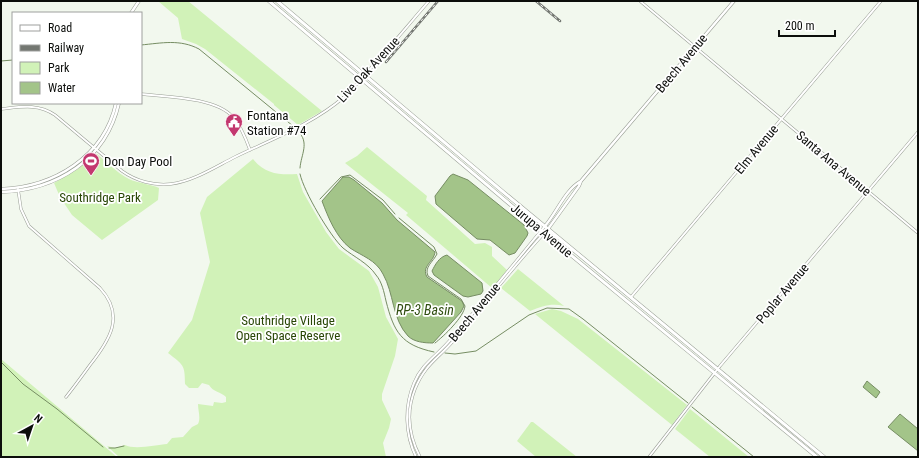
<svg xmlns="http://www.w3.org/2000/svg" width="919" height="458" font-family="'Roboto Condensed',sans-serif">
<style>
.green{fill:#d1f2b8}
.water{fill:#a3c489;stroke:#768d63}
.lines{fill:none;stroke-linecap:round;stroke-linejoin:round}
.stream{stroke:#768d63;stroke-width:1}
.tertiary-casing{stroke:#989d94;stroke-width:3}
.secondary-casing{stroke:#989d94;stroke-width:3.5}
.primary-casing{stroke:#989d94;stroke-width:4}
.tertiary{stroke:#fff;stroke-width:2}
.secondary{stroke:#fff;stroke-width:2.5}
.primary{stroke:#fff;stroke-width:3}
.rail-casing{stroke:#737771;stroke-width:2.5}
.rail{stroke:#fff;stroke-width:1;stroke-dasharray:3;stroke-linecap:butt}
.labels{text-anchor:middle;stroke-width:3.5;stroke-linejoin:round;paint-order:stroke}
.street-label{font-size:13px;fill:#0c0e0b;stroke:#fff}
.poi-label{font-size:13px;fill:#0c0e0b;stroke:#fff;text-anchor:start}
.park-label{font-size:13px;fill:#284605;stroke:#fff}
.water-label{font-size:14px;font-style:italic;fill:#304e10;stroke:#fff}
</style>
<rect width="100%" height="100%" fill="#f2f8ee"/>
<path class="green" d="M158,1H188L322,111L298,125L274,105V104L205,49L196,44L182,39L178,18Z
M367,147L427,196L426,200L475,244L485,243L492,247V256L507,270L492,288L406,215L408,213L345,163L357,156Z
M95,154H97C107,162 117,173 129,179C137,183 155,185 159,188L158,200L102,240L72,215L60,197L54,183L78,169Z
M253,159C265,174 279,175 297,174L303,192L326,232L339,249L369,271L378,287L386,317L398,339L395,356L382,394V400L391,419L389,428L383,443L386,457H119L107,446L115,448L125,445C134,450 157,445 167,444L172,438L183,437L192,427L198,424C201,418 198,411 198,404L213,406L214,402L222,403L226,402V397C221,392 213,392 209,385L202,383L198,388H189L185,384C185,364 183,365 168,353L192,320L210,262L200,213L207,197Z
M518,269L564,306C552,303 542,306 530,311L501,288Z
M552,309L561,311L578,319L687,405L672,425L535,314Z
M1,359L117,457H1Z
M690,409L749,457H710L675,429Z
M531,422H533L577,457H536L517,441Z"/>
<path class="water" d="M453,174L468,180L524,225L528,233L527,236L515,253L509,255L490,240L477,239L436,204L435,196L450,176Z
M343,177H349L354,180L382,203L397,220L435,252C434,262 421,266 427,277L462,301L464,306L461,312L433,343C424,343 414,342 408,336C392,319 394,293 383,274C376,260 362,256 350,248C336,237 328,217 322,201Z
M447,255L482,283L483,291L481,294L468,297L463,296L434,275L432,271C435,265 439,257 447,255Z
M867,381L880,392L876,398L863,387Z
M900,414L918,429V451L888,427Z"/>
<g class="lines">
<path class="stream" d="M141,45C162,43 180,39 199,49L293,126
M1,61L13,60
M298,131C310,143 301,154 300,168
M300,174C304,192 330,236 343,248C354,257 368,263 376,275C382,282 384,292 386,301C394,332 401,345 434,352
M320,199L341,177L350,175L383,200L395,214
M399,218L434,247L437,254C433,262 424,267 428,276L461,299L465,306C464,317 444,336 435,343
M445,353L455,354L476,351L529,315L547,308L569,309L583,319L688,403
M1,362L23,384L57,409L103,447
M692,407L754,457
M109,448H115L124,446"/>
<g class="tertiary-casing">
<path id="tertiary" d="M640,1L918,233
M141,94C167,97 215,97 233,117C241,126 246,139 250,150
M1,109C20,107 38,103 55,115L122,171C136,181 154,186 171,184C194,181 215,167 235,157C272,139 313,124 344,97C354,88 362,78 371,68C391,46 410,23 429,1
M18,189L21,209L29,226L100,288C126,316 109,341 90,365C82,376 74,387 66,397
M631,297L881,1
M416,457C405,434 404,407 414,383C422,363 438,355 451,339C483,302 514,264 545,226
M420,457C409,436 406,412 415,389C425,364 438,359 454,340C486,303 515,264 548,229
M649,457L720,366L918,132"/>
</g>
<g class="secondary-casing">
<path id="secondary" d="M131,13L139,1
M1,189C54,187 104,157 116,103
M1,192C57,190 106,160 119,103
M545,226C557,212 565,190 581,181L734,1
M548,229L579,186L581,181"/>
</g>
<g class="primary-casing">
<path id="primary" d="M269,1L544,233L817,457
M277,1L502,191L824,457"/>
</g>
<use href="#tertiary" class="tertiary"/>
<use href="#secondary" class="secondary"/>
<use href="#primary" class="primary"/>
<g class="rail-casing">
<path id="rail" d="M536,1L560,21
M386,62L438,1"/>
</g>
<use href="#rail" class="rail"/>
</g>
<defs>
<g id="civic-pin" transform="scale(0.9)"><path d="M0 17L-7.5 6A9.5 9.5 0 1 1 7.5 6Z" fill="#c3386f" stroke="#fff"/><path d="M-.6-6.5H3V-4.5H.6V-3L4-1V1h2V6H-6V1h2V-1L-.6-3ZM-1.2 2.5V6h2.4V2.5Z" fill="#fff"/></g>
<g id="stadium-pin" transform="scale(0.9)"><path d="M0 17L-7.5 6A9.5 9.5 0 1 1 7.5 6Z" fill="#c3386f" stroke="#fff"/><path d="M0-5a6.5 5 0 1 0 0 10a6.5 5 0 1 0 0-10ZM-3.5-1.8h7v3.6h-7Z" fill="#fff"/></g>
</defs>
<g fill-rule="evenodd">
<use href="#civic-pin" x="234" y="122"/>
<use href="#stadium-pin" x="91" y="161"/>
</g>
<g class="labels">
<g class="street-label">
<text transform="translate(681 63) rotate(-50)" y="5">Beech Avenue</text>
<text transform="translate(368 69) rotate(-47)" y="5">Live Oak Avenue</text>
<text transform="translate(756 149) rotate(-50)" y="5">Elm Avenue</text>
<text transform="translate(834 163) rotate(40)" y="5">Santa Ana Avenue</text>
<text transform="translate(542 230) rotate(40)" y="5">Jurupa Avenue</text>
<text transform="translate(782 293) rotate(-50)" y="5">Poplar Avenue</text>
<text transform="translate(474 312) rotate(-50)" y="5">Beech Avenue</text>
</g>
<g class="poi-label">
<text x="247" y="120">Fontana<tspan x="247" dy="15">Station #74</tspan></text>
<text x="104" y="166">Don Day Pool</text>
</g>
<g class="park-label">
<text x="100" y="202">Southridge Park</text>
<text x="288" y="325">Southridge Village<tspan x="288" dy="15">Open Space Reserve</tspan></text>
</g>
<g class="water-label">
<text x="425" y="315">RP-3 Basin</text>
</g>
</g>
<rect width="919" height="458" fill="none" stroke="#0c0e0b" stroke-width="4"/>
<rect x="12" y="12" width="130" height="92" fill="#ffffff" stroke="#9e9f9d"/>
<rect x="20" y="25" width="20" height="6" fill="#ffffff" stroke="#9e9f9d"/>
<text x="48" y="32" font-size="12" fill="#0c0e0b">Road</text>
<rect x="20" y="45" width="20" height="6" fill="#737771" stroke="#9e9f9d"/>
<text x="48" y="52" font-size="12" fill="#0c0e0b">Railway</text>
<rect x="20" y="62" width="20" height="12" fill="#d1f2b8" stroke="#9e9f9d"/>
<text x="48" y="72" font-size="12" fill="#0c0e0b">Park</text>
<rect x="20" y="82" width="20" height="12" fill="#a3c489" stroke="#9e9f9d"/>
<text x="48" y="92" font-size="12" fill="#0c0e0b">Water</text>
<g transform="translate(32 426) rotate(40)" stroke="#ffffff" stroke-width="3" paint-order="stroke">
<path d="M0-3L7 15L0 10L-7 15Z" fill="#0c0e0b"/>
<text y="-6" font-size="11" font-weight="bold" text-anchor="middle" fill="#0c0e0b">N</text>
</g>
<path d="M779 30v6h56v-6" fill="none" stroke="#0c0e0b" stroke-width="2"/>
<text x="785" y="30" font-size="12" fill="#0c0e0b" stroke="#ffffff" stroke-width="3" paint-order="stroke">200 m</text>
</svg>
